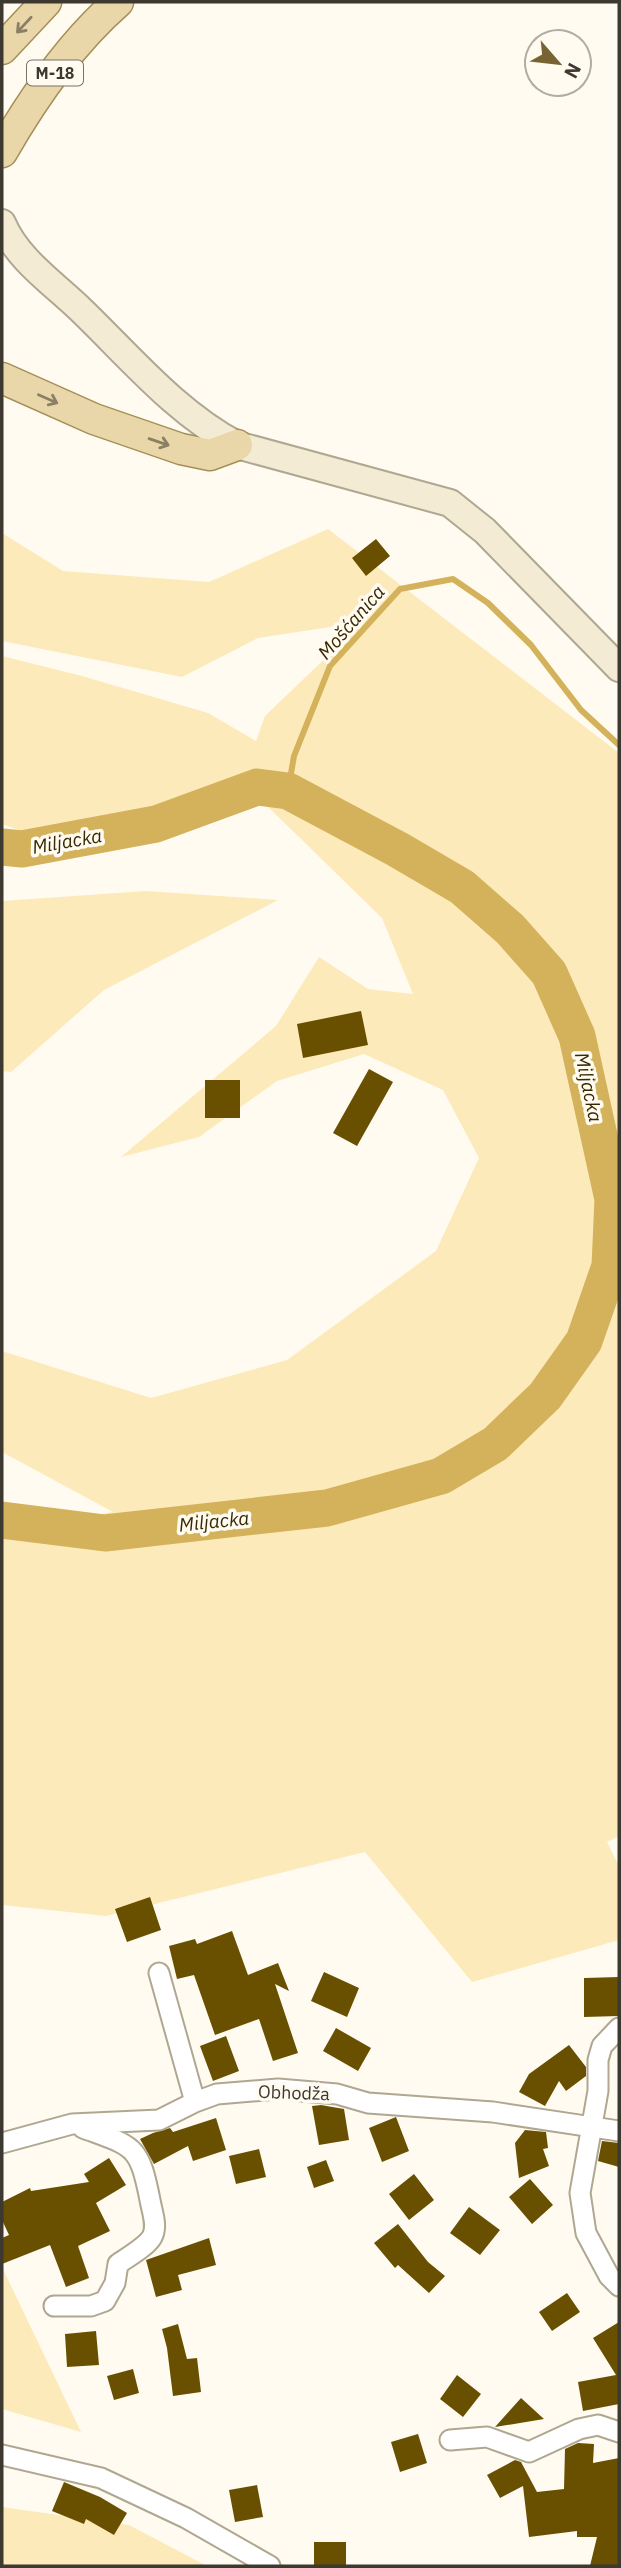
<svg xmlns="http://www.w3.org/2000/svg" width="621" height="2568" font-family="'IBM Plex Sans',sans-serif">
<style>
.green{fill:#fceaba}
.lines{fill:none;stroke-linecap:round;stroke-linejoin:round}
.stream{stroke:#d4b25b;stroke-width:6}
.river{stroke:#d4b25b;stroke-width:37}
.building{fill:#685000}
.street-casing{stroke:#b0a791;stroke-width:23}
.secondary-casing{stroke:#b0a791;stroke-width:30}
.primary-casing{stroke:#a48f59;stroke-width:33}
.street{stroke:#fff;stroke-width:19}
.secondary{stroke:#f4ebd4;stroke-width:26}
.primary{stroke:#ead7a9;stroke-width:30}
.oneway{stroke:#8b8066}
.labels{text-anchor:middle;stroke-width:7;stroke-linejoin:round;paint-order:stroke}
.shield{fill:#fffbf1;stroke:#77736a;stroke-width:2}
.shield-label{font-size:16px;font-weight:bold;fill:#3d3930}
.street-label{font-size:18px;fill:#3d3930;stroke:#fffbf1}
.water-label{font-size:19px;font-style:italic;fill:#372902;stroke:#fffbf1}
</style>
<rect width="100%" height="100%" fill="#fffbf1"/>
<path class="green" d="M328,529L619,753V1836L607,1842L619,1866V1940L472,1982L365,1852L106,1916L2,1905V1531L113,1512L2,1452V1351L151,1398L287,1360L436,1251L479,1158L443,1090L364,1054L277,1081L199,1137L121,1157L276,1026L319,957L368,989L413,994L382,918L258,797L32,835L2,824V656L82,676L208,713L256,741L265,716L363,622L258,638L182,677L2,641V533L63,571L209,582Z
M146,891L278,900L104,990L11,1072L2,1071V901Z
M2,2267L81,2432L2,2409Z
M2,2507L129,2525L207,2566H2Z"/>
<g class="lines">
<path class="stream" d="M288,791L294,756L330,666L400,589L453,579L488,603L531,645L581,710L619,745"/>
<path class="river" d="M2,847L22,849L156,824L257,787L288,791L397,849L462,887L510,929L549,973L577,1036L613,1199L610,1266L584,1341L545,1396L495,1444L441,1476L327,1508L105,1533L2,1520"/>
</g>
<path class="building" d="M376,539L390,556L366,576L352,558Z
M361,1011L368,1045L303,1058L297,1024Z
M369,1069L393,1082L357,1146L333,1133Z
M205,1080H240V1118H205Z
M150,1897L161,1930L127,1942L115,1909Z
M232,1931L248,1975L278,1963L289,1991L275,1984L298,2053L273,2061L259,2019L215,2035L194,1975L177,1979L169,1946L195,1939L197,1944Z
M324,1972L359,1988L347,2017L311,2001Z
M619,1977V2016L584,2017V1978Z
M336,2028L371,2048L358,2071L323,2051Z
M226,2036L239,2071L213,2081L200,2046Z
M569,2045L586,2067V2076L566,2091L559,2081L545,2106L519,2092L529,2074Z
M321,2105L344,2109L349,2140L319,2145L312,2106Z
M396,2117L409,2151L382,2162L369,2128Z
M216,2118L226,2150L193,2161L188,2146L154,2164L140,2139L153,2133L170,2128L173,2132Z
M525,2130L546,2132L548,2148L543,2149L549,2166L519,2178L515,2143Z
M602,2141L619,2143V2167L598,2161Z
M259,2149L266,2177L236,2184L229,2156Z
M109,2158L126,2185L96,2203L110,2231L78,2246L89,2278L66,2287L50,2245L2,2264V2238L9,2235L2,2220V2202L30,2188L31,2191L89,2182L84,2174Z
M326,2160L334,2181L314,2188L307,2167Z
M414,2174L434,2200L409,2220L389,2194Z
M530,2179L553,2205L532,2224L509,2197Z
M469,2207L500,2230L480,2255L450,2233Z
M398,2224L428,2262L445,2276L429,2293L398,2265L395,2268L374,2243Z
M209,2238L216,2265L178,2275L182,2290L156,2297L146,2260Z
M567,2293L580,2312L552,2331L539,2312Z
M619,2322V2404L583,2411L578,2382L616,2375L593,2338Z
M178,2324L187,2359L197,2358L201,2392L173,2396L167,2348L162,2329Z
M96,2331L99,2365L67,2367L65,2334Z
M133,2369L139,2393L114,2400L107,2376Z
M457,2375L481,2394L463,2417L440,2399Z
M521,2398L544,2419L495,2427Z
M418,2434L427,2463L400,2472L391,2442Z
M578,2443L594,2444L593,2463L619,2458V2566H590L597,2537H577V2531L529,2537L523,2486L500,2498L487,2475L515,2460L521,2462L537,2492L564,2489L565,2449Z
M64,2482L100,2497L127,2513L114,2535L86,2519L84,2524L52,2511Z
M257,2485L263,2517L235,2522L229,2490Z
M314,2542H346V2566H314Z"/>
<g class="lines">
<g class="street-casing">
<path id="street" d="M159,1973L195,2102
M619,2028L602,2046L598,2060V2091L580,2193L586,2233L609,2276L619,2286
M2,2143L72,2124L159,2120L195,2102L217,2094L278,2089L337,2094L368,2103L493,2112L619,2131
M54,2306H91L105,2301L115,2283L118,2264C128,2257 146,2247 152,2237C158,2226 152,2212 150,2200C139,2144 134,2147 83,2128
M450,2440L487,2437L529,2452L579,2429L598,2425L619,2432
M2,2455L101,2478L186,2518L270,2566"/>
</g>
<g class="secondary-casing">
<path id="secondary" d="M2,223C17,259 53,283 80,309C129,356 176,413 237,445L450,503L485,531L619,668"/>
</g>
<g class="primary-casing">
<path id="primary" d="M2,49L46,2
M2,152C33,98 71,43 118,2
M2,378L94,419L181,449L210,455L237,445"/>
</g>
<use href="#street" class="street"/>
<use href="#secondary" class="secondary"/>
<use href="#primary" class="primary"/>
</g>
<defs><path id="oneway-shaft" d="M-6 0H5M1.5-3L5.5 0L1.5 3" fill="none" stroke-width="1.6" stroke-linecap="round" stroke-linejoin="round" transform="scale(1.75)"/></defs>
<g class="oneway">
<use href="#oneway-shaft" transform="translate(24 25) rotate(133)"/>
<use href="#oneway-shaft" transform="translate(48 399) rotate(24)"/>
<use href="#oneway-shaft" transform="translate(159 442) rotate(19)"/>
</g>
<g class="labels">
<rect class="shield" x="27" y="60.5" width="56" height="25" rx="5"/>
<g class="shield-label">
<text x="55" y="79">M-18</text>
</g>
<g class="street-label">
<text transform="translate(294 2093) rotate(2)" y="6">Obhodža</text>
</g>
<g class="water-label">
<text transform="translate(351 622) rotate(-49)" y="7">Mošćanica</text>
<text transform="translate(67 841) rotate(-10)" y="7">Miljacka</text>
<text transform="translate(589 1087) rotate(78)" y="7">Miljacka</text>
<text transform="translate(214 1521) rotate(-6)" y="7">Miljacka</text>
</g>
</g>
<rect width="621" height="2568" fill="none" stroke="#3d3930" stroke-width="7"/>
<g transform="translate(558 63) rotate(118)"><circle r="33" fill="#fffbf1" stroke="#b1ada4" stroke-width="2"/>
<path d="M0-5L12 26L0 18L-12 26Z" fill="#776432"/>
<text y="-10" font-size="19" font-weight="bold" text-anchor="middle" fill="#3d3930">N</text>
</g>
</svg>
